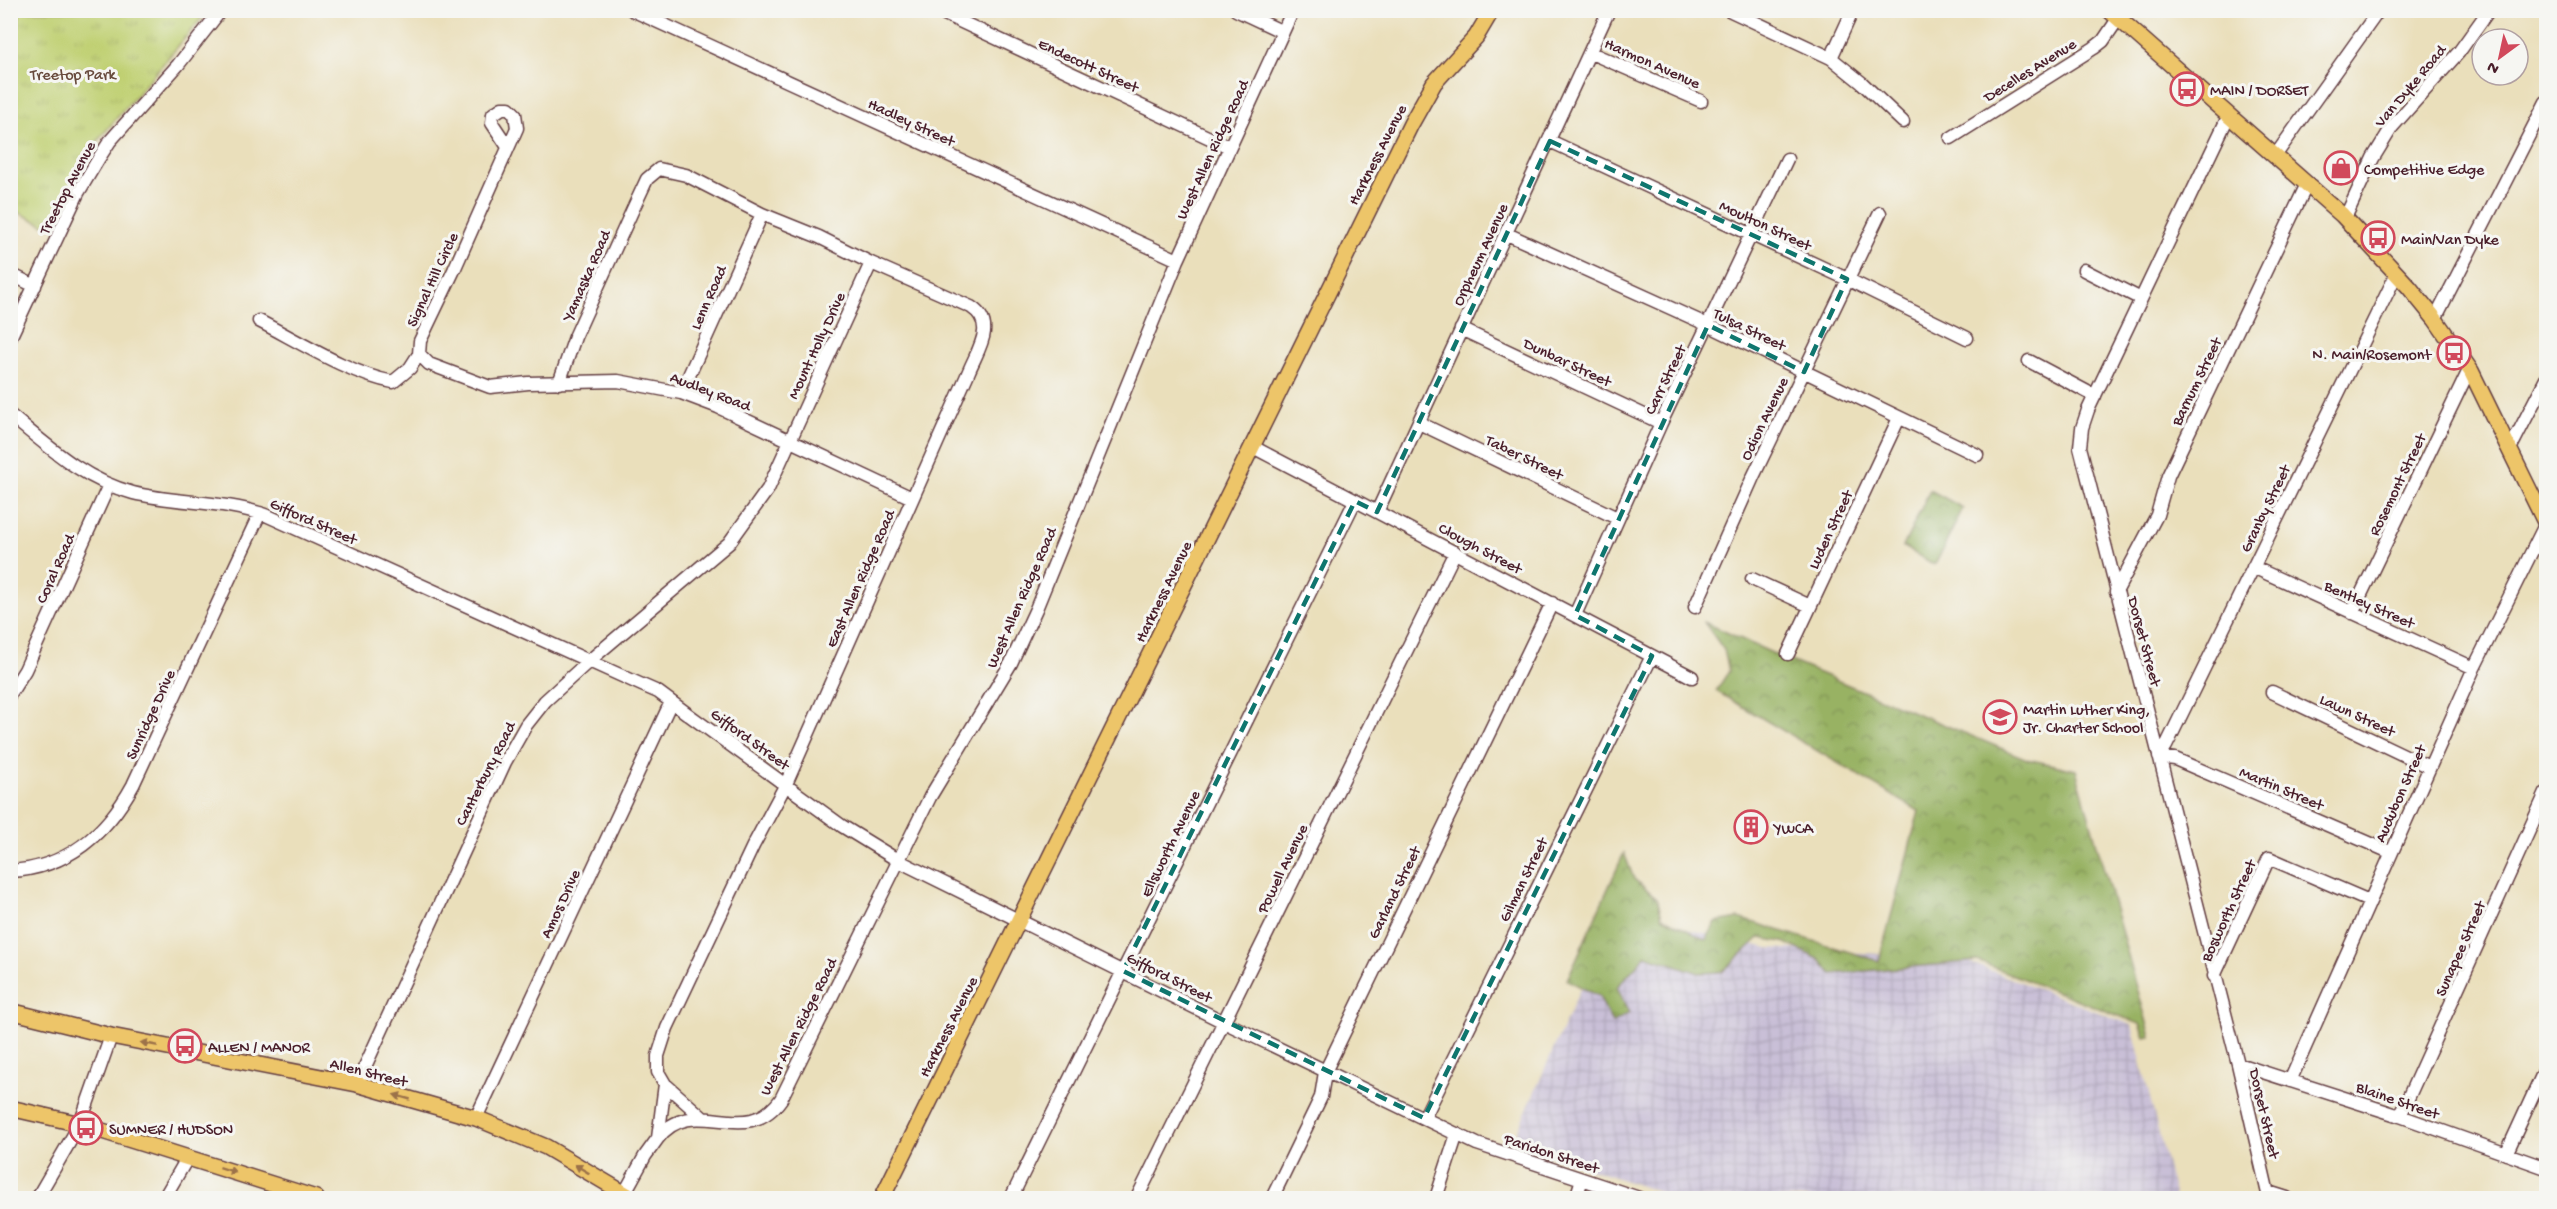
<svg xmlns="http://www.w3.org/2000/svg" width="2557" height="1209" font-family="'Gochi Hand',sans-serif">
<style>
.industrial{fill:url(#industrial-grid)}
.forest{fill:url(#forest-crowns);stroke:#716848;stroke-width:1.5}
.park{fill:url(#park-tufts);stroke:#85784e;stroke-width:1.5}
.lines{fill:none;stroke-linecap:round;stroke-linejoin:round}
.minor-casing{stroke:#623c41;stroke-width:15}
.major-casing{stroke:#623c41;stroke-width:18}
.minor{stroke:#fff;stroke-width:12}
.major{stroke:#edc569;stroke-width:15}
.oneway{fill:#9c724a}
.marked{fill:none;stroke:#0f766e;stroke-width:4.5;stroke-dasharray:12 8;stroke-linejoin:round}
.labels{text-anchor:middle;stroke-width:6;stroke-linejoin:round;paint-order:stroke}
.street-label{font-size:16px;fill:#4a1f2b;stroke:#f6f6f2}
.park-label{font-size:16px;fill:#684b3d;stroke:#f6f6f2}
.poi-label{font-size:16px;fill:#4a1f2b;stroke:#f6f6f2;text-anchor:start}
</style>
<defs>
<pattern id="industrial-grid" width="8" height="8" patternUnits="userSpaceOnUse" patternTransform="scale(1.5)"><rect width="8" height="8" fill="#c9bfd7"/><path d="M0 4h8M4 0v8" fill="none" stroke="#aea4b9"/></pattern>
<pattern id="forest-crowns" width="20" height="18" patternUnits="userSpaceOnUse" patternTransform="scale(1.5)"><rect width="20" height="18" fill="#98b264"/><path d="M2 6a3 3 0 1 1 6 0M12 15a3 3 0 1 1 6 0" fill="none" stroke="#7e9053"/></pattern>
<pattern id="park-tufts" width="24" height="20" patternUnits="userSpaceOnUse" patternTransform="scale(1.5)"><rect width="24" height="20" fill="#c0d072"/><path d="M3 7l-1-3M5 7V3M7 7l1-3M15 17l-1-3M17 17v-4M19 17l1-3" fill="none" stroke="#a6b263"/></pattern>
</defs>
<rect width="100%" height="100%" fill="#f6f6f2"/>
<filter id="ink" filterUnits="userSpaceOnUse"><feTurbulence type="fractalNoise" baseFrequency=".0167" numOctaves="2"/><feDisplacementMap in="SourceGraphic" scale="12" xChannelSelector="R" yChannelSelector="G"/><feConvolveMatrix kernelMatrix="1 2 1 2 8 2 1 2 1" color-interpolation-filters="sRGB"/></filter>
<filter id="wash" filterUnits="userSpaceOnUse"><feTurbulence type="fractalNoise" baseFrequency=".008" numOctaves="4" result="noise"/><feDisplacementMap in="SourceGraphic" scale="24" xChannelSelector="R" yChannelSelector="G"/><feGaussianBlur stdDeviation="1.35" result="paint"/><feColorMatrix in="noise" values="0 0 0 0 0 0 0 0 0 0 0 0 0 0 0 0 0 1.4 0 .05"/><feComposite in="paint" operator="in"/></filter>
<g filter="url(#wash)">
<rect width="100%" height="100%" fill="#eadfbb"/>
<path class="industrial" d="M1614,912L1768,948L1958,958L2132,1025L2175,1198H1677L1512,1143Z"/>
<path class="forest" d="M1930,490L1963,508L1935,565L1903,547Z
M1704,622L1783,658L2027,759L2076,770L2151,1037L2145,1038L2140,1024L1977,961L1832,974L1819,959L1783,942L1759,938L1722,972L1699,973L1646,955L1617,987L1629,1013L1612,1023L1599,996L1567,980L1624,853L1634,879L1657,898L1662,917L1706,940L1716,922L1739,918L1879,961L1919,811L1716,691L1729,671L1724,650Z"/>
<path class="park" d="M20,11H208L100,138L79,171L51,228L11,209V63Z"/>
</g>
<g filter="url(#ink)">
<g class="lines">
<g class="minor-casing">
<path id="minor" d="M632,10L1178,260
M936,10L1229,147
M1236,10L1283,32
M1729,10L1831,58L1862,83L1903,122
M1591,53L1701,101
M1831,58L1853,10
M2229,115L2088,410L2082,428L2080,447L2238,1064L2269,1198
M1951,138L2094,48L2103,41L2124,10
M1550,141L1847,279L1967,338
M2275,156L2379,10
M2345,218L2373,158L2392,127L2459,52L2489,10
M1507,234L1708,325L1977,455
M2084,270L2141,299
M10,274L35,286
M2435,319L2546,102
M259,321C298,341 350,374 393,382L410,368L419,354L420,341L454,270L517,128L515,114L509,108H502L493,114L492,123L508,147
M1461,329L1661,423
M10,338L78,193L99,158L110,141L178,65L221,10
M419,354L429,364L490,387L528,383L618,381L681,393L718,407L912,498
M2029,361L2095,396
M559,383L575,337L633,209L647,179L659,169L686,175L762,214L819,237L871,263L971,307C997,324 978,349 969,371L786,784L753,846L667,1028L658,1056V1072L665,1084L658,1138L645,1156L624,1194
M681,393L762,214
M10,415C49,447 84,480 133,493C178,504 225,500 268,516L642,685L658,692L689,715L842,826L899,861L1224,1022L1477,1144L1639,1198
M1419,423L1617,518
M1253,447L1692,677
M2510,449L2546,379
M1377,512L1609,10
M2253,567L2474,668
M1752,579L1810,606
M2116,592L2157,515L2168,476L2307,184
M1695,607L1753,477L1880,213
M2352,613L2470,368
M1575,615L1661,423L1787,159
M1788,654L1899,418
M2272,692L2429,767
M10,694L25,670L109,485
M2390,852L2175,759L2159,757L2166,746L2397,273
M10,871C67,868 107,833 133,785L260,513
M2214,976L2269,858L2369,901
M2238,1064L2400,1116L2546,1168
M2290,1081L2474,668L2546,523
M357,1084L505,762L526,725L545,701L589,661L729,543L768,489L871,263
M665,1084L702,1117
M2400,1116L2546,793
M476,1118L671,702
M1424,1118L1652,656
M658,1138C695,1091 745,1150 781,1099L930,797L1011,663L1036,609L1178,260L1293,10
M2506,1154L2546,1067
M2268,1192L2287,1198
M37,1198L80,1124L111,1036
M164,1198L188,1157
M1011,1198L1355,501
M1137,1198L1455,552
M1272,1198L1321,1097L1325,1072L1552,603
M1436,1198L1457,1134
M1576,1198L1582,1179"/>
</g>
<g class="major-casing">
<path id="major" d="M2109,10L2342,215L2409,287L2435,319L2471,371L2546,524
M10,1011L111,1036L357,1084L476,1118L546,1147L632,1198
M10,1108L80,1124L316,1198
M882,1198L1411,124L1434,83L1476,37L1492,10"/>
</g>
<use href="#minor" class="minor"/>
<use href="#major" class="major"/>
</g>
<defs><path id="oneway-solid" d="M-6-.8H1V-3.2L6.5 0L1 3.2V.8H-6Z" transform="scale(1.5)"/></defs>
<g class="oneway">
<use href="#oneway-solid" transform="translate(149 1044) rotate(-169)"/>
<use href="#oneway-solid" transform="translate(402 1097) rotate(-164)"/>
<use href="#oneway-solid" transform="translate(582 1169) rotate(-149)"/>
<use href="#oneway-solid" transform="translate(228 1170) rotate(18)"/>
</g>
</g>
<path class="marked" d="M1550,141L1847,279L1804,372L1708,325L1575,615L1652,656L1424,1118L1123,971L1355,501L1377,512Z"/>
<defs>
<g id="bus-ring" transform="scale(1.725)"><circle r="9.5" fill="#f6f6f2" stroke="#d1495b" stroke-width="1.5"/><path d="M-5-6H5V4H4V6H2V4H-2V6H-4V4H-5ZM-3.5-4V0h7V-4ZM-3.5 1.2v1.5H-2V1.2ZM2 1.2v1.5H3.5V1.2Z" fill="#d1495b"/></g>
<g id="shop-ring" transform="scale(1.725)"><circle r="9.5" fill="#f6f6f2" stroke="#d1495b" stroke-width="1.5"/><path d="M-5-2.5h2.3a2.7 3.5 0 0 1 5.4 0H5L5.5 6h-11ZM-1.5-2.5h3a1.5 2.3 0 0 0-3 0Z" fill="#d1495b"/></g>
<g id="school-ring" transform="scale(1.725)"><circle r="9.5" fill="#f6f6f2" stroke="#d1495b" stroke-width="1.5"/><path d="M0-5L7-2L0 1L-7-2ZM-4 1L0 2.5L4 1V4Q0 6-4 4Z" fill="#d1495b"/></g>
<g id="building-ring" transform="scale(1.725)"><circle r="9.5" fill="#f6f6f2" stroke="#d1495b" stroke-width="1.5"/><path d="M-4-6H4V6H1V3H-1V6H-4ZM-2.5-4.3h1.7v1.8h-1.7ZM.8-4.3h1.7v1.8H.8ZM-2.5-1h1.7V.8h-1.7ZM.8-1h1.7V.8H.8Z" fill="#d1495b"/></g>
</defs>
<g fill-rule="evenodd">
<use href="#bus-ring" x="2187" y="89"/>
<use href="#shop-ring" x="2341" y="168"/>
<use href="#bus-ring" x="2378" y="238"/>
<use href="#bus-ring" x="2454" y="353"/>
<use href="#school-ring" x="2000" y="717"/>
<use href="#building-ring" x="1751" y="827"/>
<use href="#bus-ring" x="185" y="1046"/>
<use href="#bus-ring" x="86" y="1128"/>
</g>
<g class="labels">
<g class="street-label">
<text transform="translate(1653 62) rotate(24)" y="6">Harmon Avenue</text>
<text transform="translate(1089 64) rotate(25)" y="6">Endecott Street</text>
<text transform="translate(2029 69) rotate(-32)" y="6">Decelles Avenue</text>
<text transform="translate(2409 85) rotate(-50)" y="6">Van Dyke Road</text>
<text transform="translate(912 121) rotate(25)" y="6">Hadley Street</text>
<text transform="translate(1211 149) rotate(-65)" y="6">West Allen Ridge Road</text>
<text transform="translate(1376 154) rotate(-63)" y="6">Harkness Avenue</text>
<text transform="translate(66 187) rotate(-62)" y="6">Treetop Avenue</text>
<text transform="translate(1766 224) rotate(25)" y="6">Moulton Street</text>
<text transform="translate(1479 254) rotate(-65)" y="6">Orpheum Avenue</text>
<text transform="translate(585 275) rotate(-66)" y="6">Yamaska Road</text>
<text transform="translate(431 279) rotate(-65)" y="6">Signal Hill Circle</text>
<text transform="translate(707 297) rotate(-66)" y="6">Lenn Road</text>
<text transform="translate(1750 328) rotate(26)" y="6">Tulsa Street</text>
<text transform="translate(815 345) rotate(-65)" y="6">Mount Holly Drive</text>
<text transform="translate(1568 361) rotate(25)" y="6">Dunbar Street</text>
<text transform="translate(1664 379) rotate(-64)" y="6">Carr Street</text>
<text transform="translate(2195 381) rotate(-64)" y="6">Barnum Street</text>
<text transform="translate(711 390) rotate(21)" y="6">Audley Road</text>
<text transform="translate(1763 418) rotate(-64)" y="6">Odion Avenue</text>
<text transform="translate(1525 456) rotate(26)" y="6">Taber Street</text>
<text transform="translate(2396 484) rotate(-64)" y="6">Rosemont Street</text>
<text transform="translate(2264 508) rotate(-64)" y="6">Granby Street</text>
<text transform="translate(314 520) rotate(24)" y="6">Gifford Street</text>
<text transform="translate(1829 529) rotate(-65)" y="6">Luden Street</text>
<text transform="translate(1481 547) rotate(28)" y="6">Clough Street</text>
<text transform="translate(54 568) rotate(-66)" y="6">Coral Road</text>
<text transform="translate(859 578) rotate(-66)" y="6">East Allen Ridge Road</text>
<text transform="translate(1162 591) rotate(-64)" y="6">Harkness Avenue</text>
<text transform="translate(1020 597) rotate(-66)" y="6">West Allen Ridge Road</text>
<text transform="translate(2370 603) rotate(24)" y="6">Bentley Street</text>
<text transform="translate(2146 641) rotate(75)" y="6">Dorset Street</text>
<text transform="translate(149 714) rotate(-65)" y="6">Sunridge Drive</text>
<text transform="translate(2358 714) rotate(25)" y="6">Lawn Street</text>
<text transform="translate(751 738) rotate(36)" y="6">Gifford Street</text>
<text transform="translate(484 773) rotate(-63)" y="6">Canterbury Road</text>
<text transform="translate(2282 787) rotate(23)" y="6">Martin Street</text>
<text transform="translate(2399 793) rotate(-66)" y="6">Audubon Street</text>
<text transform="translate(1169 843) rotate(-64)" y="6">Ellsworth Avenue</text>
<text transform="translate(1281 868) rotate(-64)" y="6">Powell Avenue</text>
<text transform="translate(1522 879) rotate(-64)" y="6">Gilman Street</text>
<text transform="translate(1393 892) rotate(-64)" y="6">Garland Street</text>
<text transform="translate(559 903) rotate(-65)" y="6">Amos Drive</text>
<text transform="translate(2227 910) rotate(-65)" y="6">Bosworth Street</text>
<text transform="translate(2459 948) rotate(-66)" y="6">Sunapee Street</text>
<text transform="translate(1170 976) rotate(27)" y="6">Gifford Street</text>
<text transform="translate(797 1026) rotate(-63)" y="6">West Allen Ridge Road</text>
<text transform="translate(947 1026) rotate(-63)" y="6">Harkness Avenue</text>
<text transform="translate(369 1071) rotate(14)" y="6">Allen Street</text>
<text transform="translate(2398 1099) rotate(19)" y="6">Blaine Street</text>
<text transform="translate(2266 1113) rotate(77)" y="6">Dorset Street</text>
<text transform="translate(1552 1152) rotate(18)" y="6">Paridon Street</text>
</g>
<g class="park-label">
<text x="73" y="79">Treetop Park</text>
</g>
<g class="poi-label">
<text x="2210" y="95">MAIN / DORSET</text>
<text x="2364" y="174">Competitive Edge</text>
<text x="2401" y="244">Main/Van Dyke</text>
<text x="2431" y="359" text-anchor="end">N. Main/Rosemont</text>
<text x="2023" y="714">Martin Luther King,<tspan x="2023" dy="18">Jr. Charter School</tspan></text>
<text x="1774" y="833">YWCA</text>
<text x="208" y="1052">ALLEN / MANOR</text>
<text x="109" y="1134">SUMNER / HUDSON</text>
</g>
</g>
<rect width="2557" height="1209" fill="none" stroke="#f6f6f2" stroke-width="36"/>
<g transform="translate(2500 57) rotate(213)"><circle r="28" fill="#f6f6f2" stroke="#b1a0a2" stroke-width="1.5"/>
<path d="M0-4.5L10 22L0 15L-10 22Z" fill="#d1495b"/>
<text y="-9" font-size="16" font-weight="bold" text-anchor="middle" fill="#4a1f2b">N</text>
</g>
</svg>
